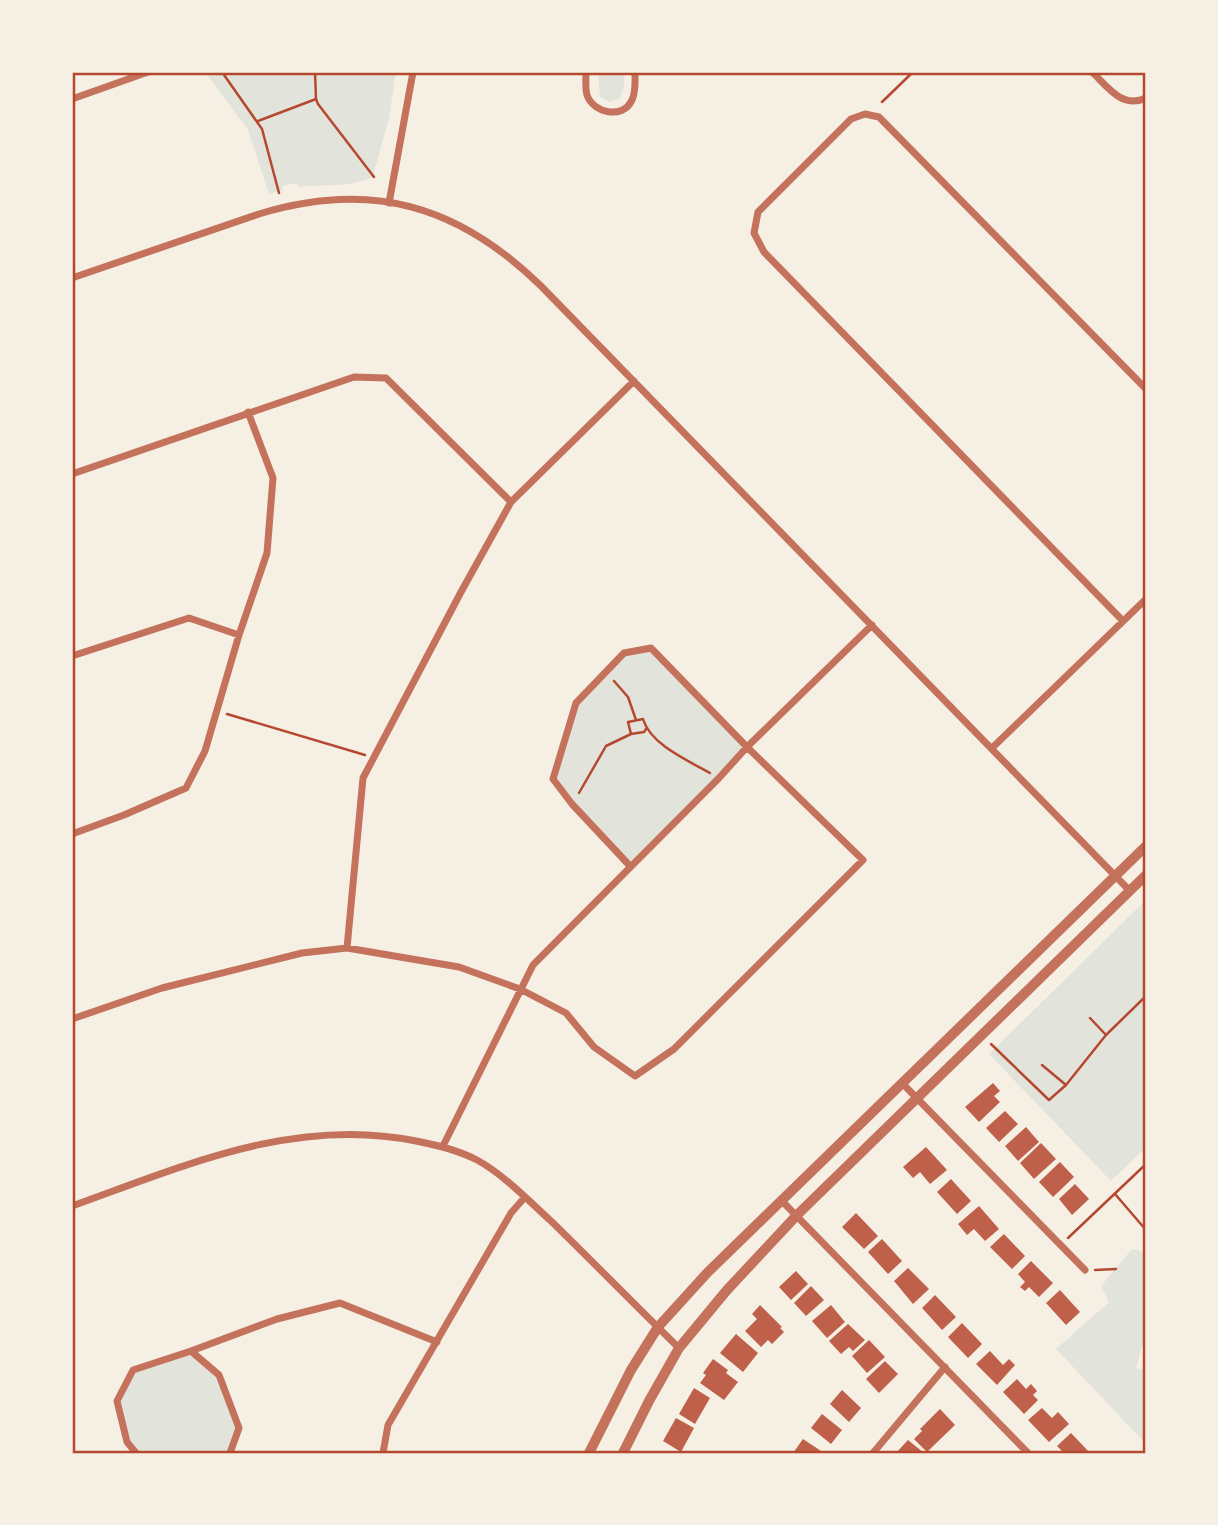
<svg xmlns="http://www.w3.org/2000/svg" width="1218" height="1525" font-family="'DM Sans',sans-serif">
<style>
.green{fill:#e2e4dc}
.building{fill:#bf614a}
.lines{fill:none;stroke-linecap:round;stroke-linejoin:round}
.path{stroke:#b5482f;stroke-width:2.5}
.minor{stroke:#c5725c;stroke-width:7}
.tertiary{stroke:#c5725c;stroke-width:10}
.neatline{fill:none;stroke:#b5482f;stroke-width:2.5}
</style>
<rect width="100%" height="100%" fill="#f6efe4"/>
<path class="green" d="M205,72H396L389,118L373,176C358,188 318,184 298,187L297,183L282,186L283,190L269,194L248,130Z
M598,72H624V88L619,99L609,102L600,97Z
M651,648L747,747L630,866L553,779L576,703L624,653Z
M1146,900V1147L1111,1181L989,1054Z
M1132,1249L1146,1252V1332L1136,1368L1146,1371V1444L1056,1349L1109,1302L1101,1286Z
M191,1351L219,1375L239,1428L230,1453H136L127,1442L117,1401L133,1370Z"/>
<path class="building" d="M993,1083L1000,1091L994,1096L1000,1102L979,1122L965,1107Z
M1005,1111L1018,1124L999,1142L986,1128Z
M1026,1127L1039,1142L1018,1161L1005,1146Z
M1041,1143L1056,1159L1034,1179L1020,1163Z
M926,1147L947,1170L930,1184L920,1172L913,1178L903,1167Z
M1060,1162L1074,1177L1053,1197L1039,1182Z
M951,1179L971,1201L957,1214L937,1192Z
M1075,1184L1089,1199L1072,1215L1059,1199Z
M979,1206L999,1229L985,1241L974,1229L967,1235L958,1224Z
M856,1213L878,1236L864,1249L842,1227Z
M1004,1234L1025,1256L1012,1269L990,1247Z
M882,1239L902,1261L888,1274L868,1252Z
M1031,1261L1053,1283L1039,1297L1029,1287L1025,1291L1020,1287L1025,1282L1018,1274Z
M908,1268L929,1289L913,1304L894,1281Z
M796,1271L808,1284L791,1300L779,1287Z
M811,1286L824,1300L806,1316L794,1303Z
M1060,1290L1080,1312L1066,1325L1046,1303Z
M935,1295L956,1317L942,1330L922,1308Z
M760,1305L782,1327L780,1328L784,1332L772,1344L768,1340L761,1347L745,1331L757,1319L752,1314Z
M831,1305L845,1322L827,1338L812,1321Z
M962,1323L982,1344L968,1358L948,1337Z
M848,1324L865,1340L853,1351L849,1347L841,1354L829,1341Z
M736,1334L758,1353L743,1372L720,1353Z
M869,1340L885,1357L867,1373L852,1356Z
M990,1351L1003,1365L1009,1359L1015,1365L997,1385L976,1364Z
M713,1359L728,1370L726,1373L738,1382L724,1400L700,1383L706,1375L703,1373Z
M885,1361L898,1374L879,1393L866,1379Z
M1017,1379L1026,1389L1031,1384L1037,1391L1033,1395L1038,1400L1024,1414L1003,1392Z
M694,1388L710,1398L695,1424L679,1414Z
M842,1390L861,1408L849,1422L830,1404Z
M1042,1408L1052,1418L1058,1412L1069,1424L1049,1442L1028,1420Z
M940,1409L955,1425L927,1452L914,1439L922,1431L920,1429Z
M822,1414L842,1430L831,1444L811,1428Z
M676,1418L694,1428L681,1452L663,1441Z
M1071,1433L1090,1453H1064L1057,1446Z
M803,1439L824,1453H793Z
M908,1440L924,1453H896Z"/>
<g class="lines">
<path class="path" d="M222,72L262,129L279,193
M315,72L316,99L318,104L374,177
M882,102L913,72
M258,121L316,99
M614,681L628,697L636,720
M227,714L365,755
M631,734L628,722L643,719C651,745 687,760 710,773
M579,793L606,746L631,734L644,732L646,729
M1090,1018L1106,1035
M991,1044L1049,1100L1066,1085L1106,1035L1146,996
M1042,1065L1066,1085
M1115,1194L1146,1230
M1068,1238L1146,1164
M1095,1270L1116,1269"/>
<path class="minor" d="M586,72C586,79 585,88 587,95C593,113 623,120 632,100C636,92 635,81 635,72
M1092,72C1108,87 1122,109 1146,98
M72,99L148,72
M389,203L413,72
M72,278L259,214C371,180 458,205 541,286L1130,891
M72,474L354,377L386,378L511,502
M1123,621L764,252L754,233L758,212L851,119L865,114L879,117L1146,389
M72,656L189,618L239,635
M992,748L1146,599
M72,834L124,815L186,788L205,751L239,635L267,553L273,478L248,412
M347,948L363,778L461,592L511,502L634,381
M72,1019L162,988L302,953L347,948L459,967L520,989L566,1013L594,1047L635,1076L674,1049L863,860L747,747L651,648L624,653L576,703L553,779L572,804L630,866
M902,1083L1085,1270
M443,1146L533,965L719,778L747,747L872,625
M781,1200L1028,1453
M72,1206C184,1166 295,1116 416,1141C437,1145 458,1150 477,1160C503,1174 529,1201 551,1221C594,1263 636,1306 679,1348
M191,1351L277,1319L340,1303L437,1342
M136,1453L127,1442L117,1401L133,1370L191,1351L219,1375L239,1428L230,1453
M383,1453L388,1425L511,1213L525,1197
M873,1453L945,1367"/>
<path class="tertiary" d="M589,1453L631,1370L658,1327L708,1272L1146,846
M623,1453L649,1401L679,1348L727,1290L797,1215L1146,875"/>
</g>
<rect width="1218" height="1525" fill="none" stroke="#f6efe4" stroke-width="147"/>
<rect x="74" y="74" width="1070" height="1378" class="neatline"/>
</svg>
